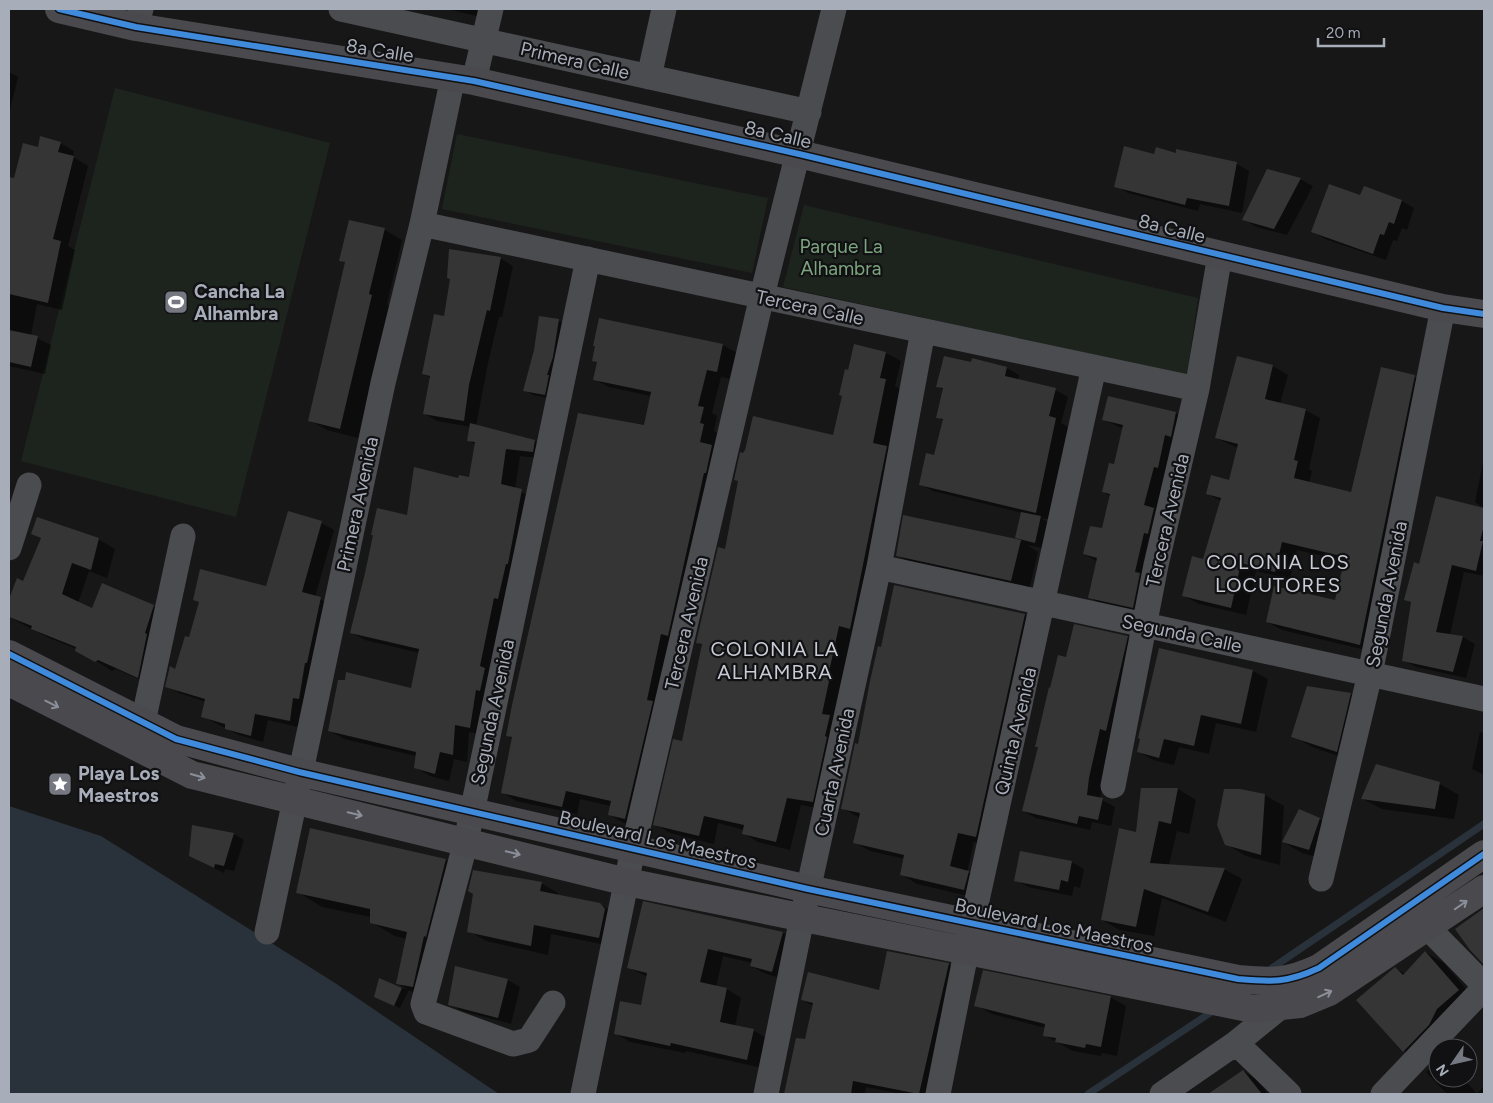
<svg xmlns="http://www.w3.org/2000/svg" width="1493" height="1103" font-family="Figtree,sans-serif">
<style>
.green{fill:#1d241e}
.water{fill:#29323a}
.shadow{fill:#0007}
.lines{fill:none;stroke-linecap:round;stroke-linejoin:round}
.stream{stroke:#29323a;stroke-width:7}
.building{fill:#353536}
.street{stroke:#4b4c50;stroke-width:25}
.secondary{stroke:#4a4a4e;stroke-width:28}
.cycleway-casing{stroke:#111113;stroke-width:9}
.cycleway{stroke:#408adc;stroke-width:6}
.oneway{stroke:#8b8f99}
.labels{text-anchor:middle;stroke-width:4.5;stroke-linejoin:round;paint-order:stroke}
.street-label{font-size:19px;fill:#a7adb9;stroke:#111113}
.park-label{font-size:19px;fill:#7da57f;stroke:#111113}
.poi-label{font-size:19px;font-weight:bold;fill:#a7adb9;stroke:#111113;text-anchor:start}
.neighbourhood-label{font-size:20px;letter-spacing:1px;fill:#c9ccd5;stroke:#111113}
</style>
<rect width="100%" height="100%" fill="#171717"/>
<path class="green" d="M115,88L330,143L236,517L21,461Z
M457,134L768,198L752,273L442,209Z
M804,205L1198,298L1187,375L783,287Z"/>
<path class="water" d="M9,806L101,836L335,983L499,1094H9Z"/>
<path class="shadow" d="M447,9H491L489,19Z
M9,72L18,77L9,114Z
M60,143L74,151L73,157L88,166L68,246L75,250L62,310L37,304L31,335L51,345L45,374L9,366V189L11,179H15L39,148Z
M1177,151L1237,164L1249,171L1242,213L1200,204L1198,211L1128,193L1116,186L1155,156L1176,154Z
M1268,170L1300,179L1313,186L1287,235L1256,227L1244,219Z
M1364,188L1402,201L1414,208L1407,230L1402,228L1397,241L1393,240L1386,260L1325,239L1313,232L1361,197Z
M385,230L402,240L387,304L389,306L358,438L327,430L309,420L346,264L341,260Z
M500,258L513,266L502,317H499L488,363L476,426L535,441L549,449L547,459L520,456L515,489L536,499L484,735L469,732L467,762L454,759L449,781L430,776L416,768V756L344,739L330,731L412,690L420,653L365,640L351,632L408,517L459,479H470L476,445L468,440L471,427L437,421L425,414L431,378L423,374L445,318Z
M559,321L567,325L553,399L533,395L524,390Z
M723,345L737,353L731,379L721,377L712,413L717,416L714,431L718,433L639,826L624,823L610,815L611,806L580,799L577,814L516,801L502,792L513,739L507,735L645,426L651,396L609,387L594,379L598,363L593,360Z
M886,353L901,361L895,386L900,389L888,448L901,456L827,810L801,805L790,850L758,842L743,833L744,830L718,823L714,844L670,833L655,824L683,742L703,646L697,642L726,550L740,482L735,479L834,436L849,372Z
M1238,358L1273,366L1288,375L1280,404L1305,410L1320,418L1309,469L1312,471L1309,483L1352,493L1414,377L1429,385L1374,652L1282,630L1267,622L1336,602L1345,561L1297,550L1290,579L1256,571L1246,615L1199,604L1184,596L1204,560L1221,501L1208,494L1230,481L1238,448L1216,438Z
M972,364L1007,368L1019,375L1018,381L1055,390L1068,397L1061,423L1068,427L1049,519L1041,518L1053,525L1047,549L1027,545L1038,552L1029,590L915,565L897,555L904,517L1023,542L1016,538L1022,513L933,491L920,484L935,457L944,421L938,417L944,390L938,386Z
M1109,397L1176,413L1189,421L1146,614L1102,605L1090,597L1098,562L1084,554L1103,530L1110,496L1103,492L1115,466L1124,429L1104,420Z
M1484,457V508L1475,502Z
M1437,498L1484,509V576L1464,572L1450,635L1463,637L1475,644L1466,678L1416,667L1403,660L1412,603L1406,600L1420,565Z
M321,523L334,530L315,597L333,605L302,728L268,720L263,742L239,735L202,716L206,702L179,693L167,686L176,671L190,639L200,603L194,599L267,587Z
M33,533L98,539L115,549L107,578L89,571L78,603L92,610L153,606L169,615L154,686L116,669L112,671L77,649L49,638L9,617V602L17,580L24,582L42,539Z
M1025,615L1041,624L992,846L974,842L967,872L984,881L981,899L917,884L901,874L905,859L870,851L854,842L860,818L842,808L859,746Z
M1127,637L1140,644L1112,735L1100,799L1115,807L1111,826L1092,822L1090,830L1036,818L1023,811L1067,658Z
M1160,649L1253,671L1268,679L1256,732L1216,723L1209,754L1179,747L1174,765L1153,760L1139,752Z
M1350,694L1369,705L1356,762L1312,747L1293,736Z
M1480,732L1484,733V775L1472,769Z
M1440,784L1459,795L1454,819L1382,809L1363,799Z
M1142,789H1178L1196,800L1189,834L1177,831L1169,865L1224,869L1242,879L1226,922L1162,898L1154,936L1120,930L1102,920L1137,833Z
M1265,795L1284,806L1280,865L1246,856L1226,844Z
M1319,819L1338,830L1328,860L1302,853L1283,842Z
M311,830L446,860L470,874L450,950L448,949L437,1000L421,991L422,998L409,990L400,1008L382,1000L380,980L408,990L397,983L407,939L395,936L371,922V917L322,907L298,892Z
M234,834L244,840L234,871L225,869L224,873L201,862Z
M1071,862L1084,869L1080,888L1074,886L1072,896L1028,887L1016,880Z
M541,883L558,893V896L599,904L617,914L616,947L551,934L548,955L486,941L469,931L474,894Z
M644,903L783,933L797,941L787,980L766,974L751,966L752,963L723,956L716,987L727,989L741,998L735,1026L753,1030L768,1039L762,1068L686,1051L685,1053L630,1042L615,1033L642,1006L648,977L629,968Z
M1484,910V961L1457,930Z
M888,952L949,965L962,972L934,1094H902L866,1087L865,1094H785L797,1039L806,1041L813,1006L802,1000L880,991Z
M1425,952L1444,963L1477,1002L1423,1062L1404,1051L1358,1000L1395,968L1405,974Z
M508,980L520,987L511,1024L462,1011L450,1004Z
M1110,997L1126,1006L1117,1056L1102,1053L1101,1056L1073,1051L1044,1035L1045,1028L992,1014L976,1005Z
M1438,1063V1078H1463L1477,1094L1484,1086V1094H1447L1426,1072Z
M1243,1071L1256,1079L1268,1094H1214Z"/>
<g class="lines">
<path class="stream" d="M1272,968L1484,824
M1088,1094L1210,1013"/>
</g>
<path class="building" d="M40,136L61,142L58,152L74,156L53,239L61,241L48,303L9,294V177L14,178L23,143L38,147Z
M1124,146L1154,154L1156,147L1176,153V149L1237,162L1229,206L1187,198L1185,205L1114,187Z
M1267,169L1301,178L1274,229L1242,220Z
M1329,184L1360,195L1364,186L1402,200L1394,224L1389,222L1384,235L1380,234L1373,254L1311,232Z
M349,220L385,228L369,294L372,295L340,429L308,421L345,262L339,261Z
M449,249L501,257L490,311L487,310L469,385L464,421L423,414L430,376L422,374L434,314L444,316L450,279L447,278Z
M539,316L559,319L553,357L547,375H549L545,395L523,391L534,350Z
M599,318L723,344L717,372L707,370L698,406L704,407L700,423L704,424L700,442L712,445L706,473H704L668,636L661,634L647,700L653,701L625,819L608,815L611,801L566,791L562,807L501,793L512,737L506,736L512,705L578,413L644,425L651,392L593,380L597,362L592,361L595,346H593Z
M9,330L38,336L31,367L9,362Z
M854,344L886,352L880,378L886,379L873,443L887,446L850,629L839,626L829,672H831L822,714L830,715L825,736L827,737L813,802L787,798L776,842L742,834L744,825L704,816L699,836L653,825L673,739L682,741L702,644L696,643L718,547L725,549L738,481L734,480L740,452L743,453L745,450L753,416L833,435L842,396L839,395L845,369L848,370Z
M944,356L971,362L972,358L1007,367L1005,376L1056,388L1049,416L1056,418L1036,513L919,485L926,453L934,455L943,419L936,418L943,388L936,387Z
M1237,356L1273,365L1265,399L1306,409L1294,460L1298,461L1294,478L1351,492L1381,367L1415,375L1360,645L1266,622L1274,586L1335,600L1345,557L1282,542L1275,572L1241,563L1231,608L1182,596L1192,556L1203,559L1221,498L1206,494L1211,475L1229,480L1238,444L1215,438Z
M1108,396L1176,412L1171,437L1165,435L1158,468L1154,467L1144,505L1154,508L1148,534L1144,533L1135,572L1140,573L1133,608L1088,598L1097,558L1083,554L1090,526L1102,528L1110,494L1102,492L1109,463L1114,464L1123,425L1102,420Z
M470,423L535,440L533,452L506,449L501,484L522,489L508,564H506L498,599L494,598L480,666L485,668L480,691L476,690L470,728L455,725L453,755L440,752L435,774L414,768L416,752L328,731L338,680H345L346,672L411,688L419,649L350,633L365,573L373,535H371L377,508L407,515L414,467L458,478L459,475L469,477L475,442L467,441Z
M1436,496L1484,508V525L1480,541H1483L1476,571L1452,565L1436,632L1463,636L1453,672L1402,661L1411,602L1404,600L1414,562L1419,564Z
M288,511L322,521L302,592L321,597L307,663H305L299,699L293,698L290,721L255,714L251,736L225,729V724L201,717L205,699L165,687L170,666L175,669L185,636L189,637L199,602L193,600L200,569L266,586Z
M1021,512L1041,516L1035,543L1015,538Z
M903,515L1021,540L1011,581L896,556Z
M37,517L99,538L91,570L72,563L62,594L92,608L102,583L154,605L145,633L147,634L138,678L98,660L95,662L75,651L76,647L31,629L32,626L9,617V599L17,578L23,581L41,538L31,534Z
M894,585L1025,614L976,837L958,833L950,866L969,871L964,890L900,875L904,855L853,843L860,813L841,809L855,743L858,744L870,681L878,646L881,647Z
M1074,624L1128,636L1106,731L1100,729L1089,778L1087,795L1103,798L1098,820L1079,816L1077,824L1022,811L1038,747H1035L1049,687L1050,688L1058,655L1066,657Z
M1159,648L1253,670L1241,724L1201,715L1194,746L1164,739L1159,758L1137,752L1140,739L1138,738Z
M1307,686L1351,693L1337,752L1291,737Z
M1376,764L1440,782L1435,809L1361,799Z
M1141,788H1178L1171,824L1159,821L1150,863L1225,868L1208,912L1144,889L1136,927L1101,920L1119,828L1136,832Z
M1224,789H1240L1265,794L1261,855L1225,845L1217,825Z
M1299,809L1320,818L1309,850L1282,842Z
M192,825L234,833L224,866L215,864L214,868L189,856Z
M310,828L446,859L426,937L424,936L413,987L396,984L407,932L370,923V909L296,893Z
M1020,851L1072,861L1068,882L1061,880L1059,890L1014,881Z
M473,870L542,882L540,891L600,903L605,909L599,938L534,925L531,946L467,932L473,894L468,891Z
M643,901L783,932L772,972L750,966L752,959L708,949L700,982L727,988L720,1022L754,1029L747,1060L671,1043L670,1046L614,1034L620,1001L641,1005L647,973L627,968Z
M1484,908V965L1470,950L1455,929Z
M887,951L949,963L919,1094L853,1081L851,1094H784L796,1038L805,1039L813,1003L801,1000L808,972L879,990Z
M1425,951L1459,990L1437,1009L1429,1025L1403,1052L1356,1000L1395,967L1403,975Z
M455,966L508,979L498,1018L448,1005Z
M983,970L1111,996L1101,1047L1086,1044L1085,1048L1055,1042L1056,1038L1043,1036L1045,1024L974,1006Z
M379,978L402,988L394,1006L374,997Z
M1243,1070L1262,1094H1208Z"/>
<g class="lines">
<path class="street" d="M341,9L809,112
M136,27L141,9
M649,77L664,9
M474,81L491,9
M422,224L1197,389
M9,548L29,485
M879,567L1484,699
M143,722L183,536
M1113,786L1156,565L1197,389L1220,255
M1321,879L1370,674L1443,308
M1428,928L1484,985
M267,932L383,383L422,224L453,77
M553,1003L529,1040L513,1044L426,1012L423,1004L466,841L588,259
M1236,1043L1289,1094
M583,1094L633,849L762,296L834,9
M766,1094L802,918L879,567L923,331
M938,1094L972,923L1094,367
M1162,1094L1236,1043L1279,1008L1277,997
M1383,1094L1484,988"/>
<path class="secondary" d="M59,9L136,27L474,81L799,154L1443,308L1484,314
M9,654L176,739L299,772L808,889L1238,979C1272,982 1287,983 1319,968L1484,854
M9,682L192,775L627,882L1253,1009L1300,1004L1329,992L1484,889"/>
<g class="cycleway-casing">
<path id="cycleway" d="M59,9L136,27L474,81L799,154L1443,308L1484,314
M9,654L176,739L299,772L808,889L1238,979C1272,982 1287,983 1319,968L1484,854"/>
</g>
<use href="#cycleway" class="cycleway"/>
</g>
<defs><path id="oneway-shaft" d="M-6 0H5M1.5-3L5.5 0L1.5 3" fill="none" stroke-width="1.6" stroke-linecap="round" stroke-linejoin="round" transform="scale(1.25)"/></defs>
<g class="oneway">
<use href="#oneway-shaft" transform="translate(52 704) rotate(27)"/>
<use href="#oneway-shaft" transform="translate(198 776) rotate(16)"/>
<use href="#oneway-shaft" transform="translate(355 814) rotate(13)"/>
<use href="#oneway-shaft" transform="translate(513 853) rotate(14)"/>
<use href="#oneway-shaft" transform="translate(1461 905) rotate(-35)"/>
<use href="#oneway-shaft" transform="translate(1325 994) rotate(-25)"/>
</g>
<defs>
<g id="stadium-square" transform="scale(1.25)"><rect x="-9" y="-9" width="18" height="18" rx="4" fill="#757880" stroke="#111113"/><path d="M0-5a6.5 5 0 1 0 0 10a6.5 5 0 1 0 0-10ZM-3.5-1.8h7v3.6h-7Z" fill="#fff"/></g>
<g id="sight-square" transform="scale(1.25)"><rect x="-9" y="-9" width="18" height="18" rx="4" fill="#757880" stroke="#111113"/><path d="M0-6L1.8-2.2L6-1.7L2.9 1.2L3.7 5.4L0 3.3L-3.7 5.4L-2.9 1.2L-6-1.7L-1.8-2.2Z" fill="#fff"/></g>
</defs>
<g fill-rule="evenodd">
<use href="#stadium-square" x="176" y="302"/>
<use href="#sight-square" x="60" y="784"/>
</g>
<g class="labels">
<g class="street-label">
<text transform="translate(380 50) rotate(9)" y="7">8a Calle</text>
<text transform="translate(575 60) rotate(13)" y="7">Primera Calle</text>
<text transform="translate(778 134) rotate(13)" y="7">8a Calle</text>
<text transform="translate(1172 228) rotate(14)" y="7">8a Calle</text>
<text transform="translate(810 307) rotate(12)" y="7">Tercera Calle</text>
<text transform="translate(357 504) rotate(-78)" y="7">Primera Avenida</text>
<text transform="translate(1167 520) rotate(-77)" y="7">Tercera Avenida</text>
<text transform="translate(1386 594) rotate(-79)" y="7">Segunda Avenida</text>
<text transform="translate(686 623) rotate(-77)" y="7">Tercera Avenida</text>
<text transform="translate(1182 633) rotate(12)" y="7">Segunda Calle</text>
<text transform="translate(492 712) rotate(-78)" y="7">Segunda Avenida</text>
<text transform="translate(1015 731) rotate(-77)" y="7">Quinta Avenida</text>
<text transform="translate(834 772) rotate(-78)" y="7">Cuarta Avenida</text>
<text transform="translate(658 839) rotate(13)" y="7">Boulevard Los Maestros</text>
<text transform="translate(1054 925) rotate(12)" y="7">Boulevard Los Maestros</text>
</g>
<g class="park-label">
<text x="841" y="253">Parque La<tspan x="841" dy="22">Alhambra</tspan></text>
</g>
<g class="poi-label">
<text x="194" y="298">Cancha La<tspan x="194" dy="22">Alhambra</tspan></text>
<text x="78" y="780">Playa Los<tspan x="78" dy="22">Maestros</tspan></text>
</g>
<g class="neighbourhood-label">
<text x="1278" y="569">COLONIA LOS<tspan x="1278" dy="23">LOCUTORES</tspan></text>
<text x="775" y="656">COLONIA LA<tspan x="775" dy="23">ALHAMBRA</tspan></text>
</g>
</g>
<rect width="1493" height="1103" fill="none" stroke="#a7adb9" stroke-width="20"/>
<g transform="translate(1453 1063) rotate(236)"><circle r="24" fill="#111113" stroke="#4d4f55"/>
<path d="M0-4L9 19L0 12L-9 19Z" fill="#757880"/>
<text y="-8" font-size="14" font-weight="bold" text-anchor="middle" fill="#a7adb9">N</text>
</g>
<path d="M1318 38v8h66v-8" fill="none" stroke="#a7adb9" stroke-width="2.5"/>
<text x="1326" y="38" font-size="15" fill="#a7adb9" stroke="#111113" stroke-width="4" paint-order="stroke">20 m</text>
</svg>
